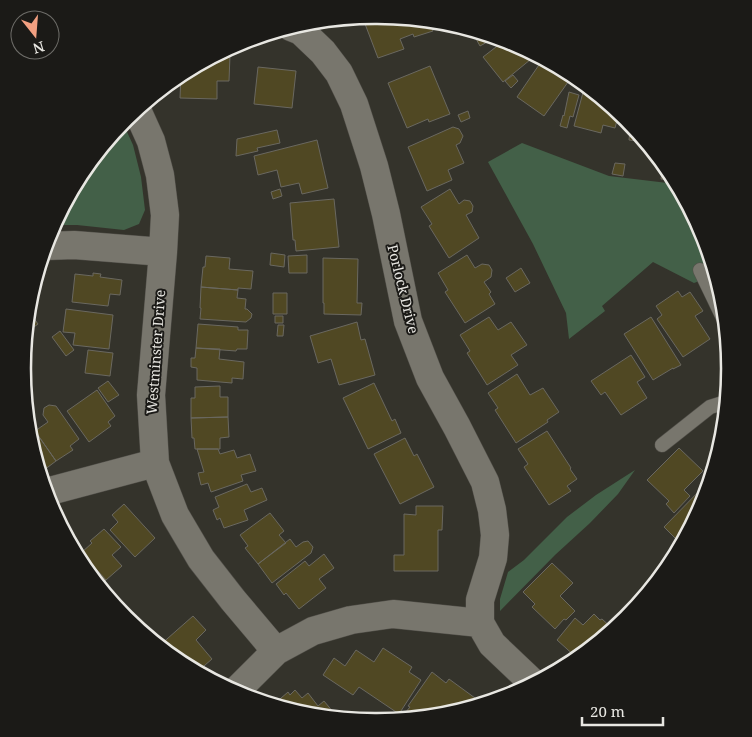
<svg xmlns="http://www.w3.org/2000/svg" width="752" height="737" font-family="'Noto Serif',serif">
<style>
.green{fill:#436048}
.building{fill:#504823;stroke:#6a6860}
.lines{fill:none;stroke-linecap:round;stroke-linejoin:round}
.service-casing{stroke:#514f49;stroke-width:15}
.minor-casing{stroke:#514f49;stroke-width:29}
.service{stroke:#78766d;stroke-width:14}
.minor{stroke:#78766d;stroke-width:28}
.labels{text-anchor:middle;stroke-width:4;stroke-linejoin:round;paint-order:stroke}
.street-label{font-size:14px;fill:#e8e7e2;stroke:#1b1a17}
.rim{fill:none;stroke:#e8e7e2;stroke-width:2.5}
</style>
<rect width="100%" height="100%" fill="#34332b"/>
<path class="green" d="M123,123L133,145L141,177L145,210L139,224L124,230L77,225H54L82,172Z
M522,143L609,176L676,184L703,233L715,273L713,276L694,283L653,262L602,306L605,311L569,339L566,313L533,244L488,162Z
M635,470L618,494L590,523L555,555L500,611V599L508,572L524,560L567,517L596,495Z"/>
<path class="building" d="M376,15L429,20L433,31L414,37L413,34L400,39L404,49L378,58L362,16Z
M482,33L484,34L489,41L480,46L475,37Z
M505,40L512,42L536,55L503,82L483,57Z
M217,54L230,55L229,81H217V99L180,98L181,74Z
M543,59L573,75L544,116L517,97Z
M430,66L450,114L429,122L428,119L407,128L388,83Z
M258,67L296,71L292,108L254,104Z
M513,75L518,81L511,88L505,81Z
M585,85L619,113L615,128L603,125L601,133L574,126Z
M569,92L579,95L573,117L570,116L567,128L560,126L563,115L564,116Z
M468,111L470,118L461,122L458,115Z
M628,121L645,142L629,140L630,130H627Z
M453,127L459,129L463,136L460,143L456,145L464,163L448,170L452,180L427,191L408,147Z
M277,130L280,143L257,148L258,151L236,156L237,139Z
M317,140L328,188L302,194L299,183L281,187L277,170L258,175L254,156Z
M615,163L625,164L623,176L612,174Z
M663,164L670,172L674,180L661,179Z
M280,189L282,196L273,199L271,192Z
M450,189L459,204L464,200L470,201L473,206L472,212L466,215L479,238L449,258L429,226L432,224L421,207Z
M334,199L339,247L296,251L295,240H293L290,203Z
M271,253L285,255L284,267L270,265Z
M307,255V273H289L288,256Z
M467,255L475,268L482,264L489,265L492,270L491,277L484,282L491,292L489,294L495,304L465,323L445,292L448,290L438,273Z
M206,256L230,258L229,269L253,271L251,289L238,288V290L201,287L203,267H205Z
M323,258L358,259L357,303H362L361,315L324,314V303H323Z
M521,268L530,283L515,292L506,278Z
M93,273L101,274L100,277L122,280L120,295L110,294L108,306L72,302L75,274L93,276Z
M201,287L238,290L237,298L246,299L245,309H247L252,314L251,318L246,322L200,319L201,308H200Z
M678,291L682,297L690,292L703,311L695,316L710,339L683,357L657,319L662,315L656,306Z
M273,293H287V314H273Z
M66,309L113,315L109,349L73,345L75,333L63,332Z
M28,310L38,324L27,332L26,331Z
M275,316H283V323H275Z
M489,317L498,330L511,322L527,345L511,355L518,365L487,385L467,353L470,351L460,335Z
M651,317L681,365L673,369V368L653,380L624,334Z
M357,322L361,340L365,339L375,375L339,385L331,359L318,363L310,336Z
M198,324L238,327V330H248L247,349H237L236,351L196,348Z
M278,325H284L283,336H277Z
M60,331L74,350L66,356L52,337Z
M196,348L220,349L219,359L244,362L243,379L232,378V383L197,380V368L191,367V358H195Z
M88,350L113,353L110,376L85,373Z
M631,355L645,377L637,382L647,398L621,415L605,392L601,395L591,381Z
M517,374L530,395L543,388L559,412L547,420L548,422L516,443L495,410L498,408L488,393Z
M108,381L119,395L108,402L98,388Z
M374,383L392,421L395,419L401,433L368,449L343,398Z
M220,386V397H228V417L191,418V398H195V387Z
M97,390L115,416L108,422L111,426L89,442L67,411Z
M49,405L56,406L79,439L70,446L73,450L56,461L35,431L48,422L43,415L44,408Z
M228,417L229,437L220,438V449H195L194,438H192L191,418Z
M35,431L56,461L40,473L29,437V436Z
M547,431L571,468L570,469L577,479L567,486L571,491L549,505L524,467L528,464L518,449Z
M405,438L414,456L417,454L434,487L400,504L374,454Z
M679,448L703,471L684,490L690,496L674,513L666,504L669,501L647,480Z
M197,449H218L220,454L234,450L237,458L250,454L256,471L241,475L243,481L211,492L208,483L201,485L198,473L204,472Z
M247,484L251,492L262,488L267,500L244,510L248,520L224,528L220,518L217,520L213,510L219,507L215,497Z
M704,486L707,489L702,504L681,544L664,527Z
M124,504L155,538L135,557L110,530L118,522L112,515Z
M416,506H443L442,530H438V571H394V555H404V514L416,515Z
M270,513L284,531L279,535L286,543L258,564L245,548L248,546L240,535Z
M104,529L121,547L112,555L122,566L106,580L81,553L92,543L90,541Z
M290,539L296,547L303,542L308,541L313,547L311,553L272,583L258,564Z
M81,553L106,580L99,586L82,565L77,556Z
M324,554L334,568L319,579L326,588L299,609L286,593L284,595L276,584L305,561L309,566Z
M552,563L573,583L560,596L575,611L566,620L564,619L555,629L532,607L535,604L523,592Z
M594,614L600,620L602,619L613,629L577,658L557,640L575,618L583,625Z
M193,616L206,630L196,640L212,659L197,672L179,662L159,646Z
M138,622L156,641L155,642L134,625Z
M383,648L412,667L409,672L421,680L399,714L359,687L353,695L323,675L334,658L345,666L356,650L374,662Z
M432,672L446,683L449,679L475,698L467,709L449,714L442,709L437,716L424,717L422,716L421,718L405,719V713L410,707L408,706Z
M295,690L302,698L308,693L318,706L324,701L334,713L329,717L307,715L273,705L288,692L290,695Z"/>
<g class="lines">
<g class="service-casing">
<path id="service" d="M700,270L725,322
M662,445L710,407L726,402"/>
</g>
<g class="minor-casing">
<path id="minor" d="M291,27L301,31L323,52L339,73L354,104L374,166L386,214L408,321L430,378L457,427L485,482L492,510L495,535L493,558L480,600V623
M137,110L151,141L160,175L165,215L163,252L151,395L155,463L175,515L201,559L233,600L276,651
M46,246L74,245L163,252
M47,495L50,491L155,463
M235,692L276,651L313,631L351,620L393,614L480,623L492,644L533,683"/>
</g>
<use href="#service" class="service"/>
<use href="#minor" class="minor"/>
</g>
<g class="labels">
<g class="street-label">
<text transform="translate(403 289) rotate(76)" y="5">Porlock Drive</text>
<text transform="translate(156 352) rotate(-86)" y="5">Westminster Drive</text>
</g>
</g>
<path d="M0 0H752V737H0ZM375 24H377A344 344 0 0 1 721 368V369A344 344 0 0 1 377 713H375A344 344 0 0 1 31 369V368A344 344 0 0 1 375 24Z" fill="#1b1a17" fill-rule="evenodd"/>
<path class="rim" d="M375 24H377A344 344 0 0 1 721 368V369A344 344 0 0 1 377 713H375A344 344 0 0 1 31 369V368A344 344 0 0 1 375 24Z"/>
<g transform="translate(35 35) rotate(163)"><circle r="24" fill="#1b1a17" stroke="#6d6c68"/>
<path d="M0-4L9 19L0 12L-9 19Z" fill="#f3a081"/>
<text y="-8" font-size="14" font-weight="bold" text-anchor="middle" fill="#e8e7e2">N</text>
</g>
<path d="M582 717v8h81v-8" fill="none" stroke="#e8e7e2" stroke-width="2.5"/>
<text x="590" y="717" font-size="15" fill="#e8e7e2" stroke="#1b1a17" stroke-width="4" paint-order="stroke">20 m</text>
</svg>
